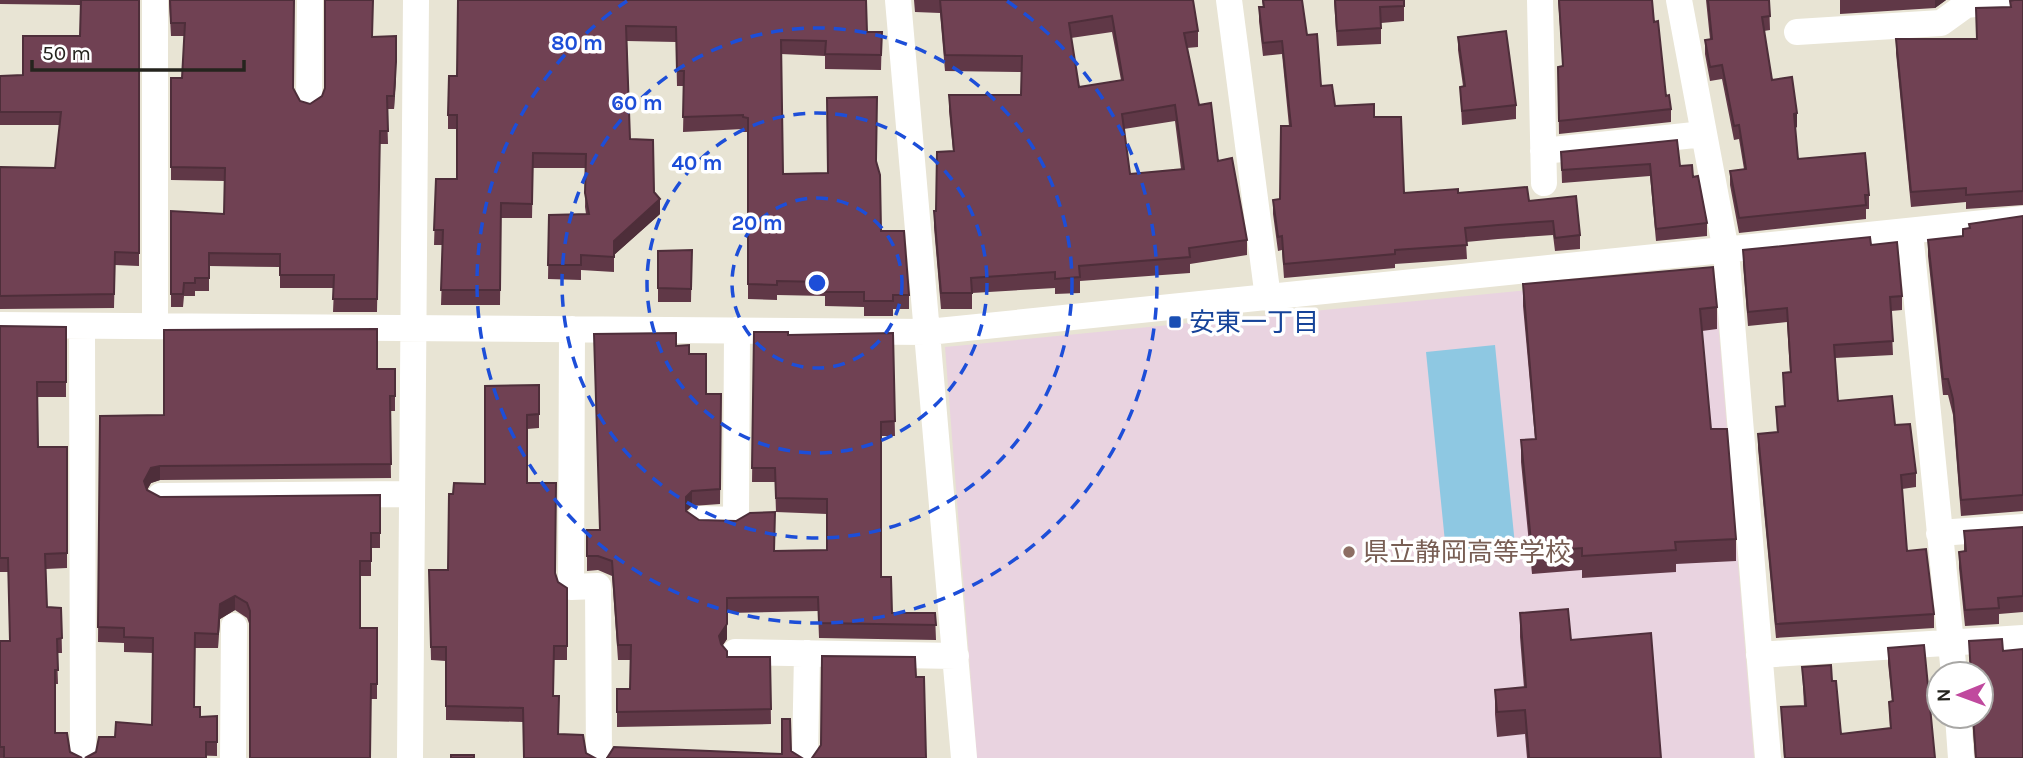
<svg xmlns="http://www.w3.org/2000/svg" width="2023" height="758" font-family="Karla,'Noto Sans JP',sans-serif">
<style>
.education{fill:#e9d3e0}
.water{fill:#8ec8e2}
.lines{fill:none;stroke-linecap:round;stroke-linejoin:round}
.minor{stroke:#fff;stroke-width:26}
.wall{fill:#603847;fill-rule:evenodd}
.shaded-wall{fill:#4e2e3a}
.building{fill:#704153;stroke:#4e2e3a;stroke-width:2;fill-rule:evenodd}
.ring{fill:none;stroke:#1d4ed8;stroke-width:3.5;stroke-dasharray:12 9}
.transit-dot{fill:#1a4fb4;stroke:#fff;stroke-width:2.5}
.education-dot{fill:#8d6e63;stroke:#fff;stroke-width:2.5}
.labels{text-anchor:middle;stroke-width:7;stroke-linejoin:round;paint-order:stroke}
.transit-label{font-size:26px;fill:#164399;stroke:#fff;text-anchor:start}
.education-label{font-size:26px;fill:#785e54;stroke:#fff;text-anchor:start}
.centre{fill:#1d4ed8;stroke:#fff;stroke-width:3.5}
.ring-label{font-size:21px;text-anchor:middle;font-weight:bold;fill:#1d4ed8;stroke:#fff;stroke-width:7;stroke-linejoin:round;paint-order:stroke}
</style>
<rect width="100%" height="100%" fill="#e8e4d4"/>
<path class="education" d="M1714,272L1754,758H977L945,347Z"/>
<path class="water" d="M1495,345L1516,555L1447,562L1426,352Z"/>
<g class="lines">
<path class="minor" d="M898,0L964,758
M1229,0L1268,298
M1540,0L1544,183
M1679,0L1726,251L1768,758
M1797,32L1941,23L1966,5L2007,0
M309,101L310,0
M1543,151L1704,134
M1910,232L1954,674
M0,325L928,332L2023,219
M82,326L83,758
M155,326V0
M572,329L571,587L598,586L599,758
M160,496L411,494
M700,519L736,520L737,330
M1939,533L2023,527
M735,652L956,656
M1759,655L2023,638
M1958,716L1961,758
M233,758L234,626
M410,758L416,0
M805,758L807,653"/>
</g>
<path class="wall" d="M0,0H139V266L115,265L114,308L0,309V167L55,168L60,125H0V76L23,75L80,36V5L0,4Z
M169,0H294L293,89L300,101L310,104L322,96L372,37L396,75L394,109H387L388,144H380L377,312H333L334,288H280V267L209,266V291H195V296H184L183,307H171V211L224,214L225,181L171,180V78H182L184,36H171Z
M458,0L867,32H882L881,70L825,69V56L781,54L783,174L828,173L876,161L881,231L909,295V309H893V316H864V307L825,306V296L777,295V300L748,299V132H743V129L683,132L684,86H677L676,42L627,41L630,139L654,192L660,214L614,255V272L581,270V280L548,279L549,215L586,214L585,207L586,168H533L532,218H501L500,305H441L443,245H434L436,179H457V129H448V115L457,76Z
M914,0H1193L1198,31V47L1187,48L1199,105L1218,161L1247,240V255L1190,264V273L1080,281V293L1055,294V288L972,293V309H941L934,227V211H936L953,151L949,111V95H1021L1022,72L945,71L940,13L915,12ZM1112,32L1121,80L1079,87L1071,38ZM1175,121L1181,169L1130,174L1124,129Z
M1262,0H1302L1307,35L1321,86L1335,106L1374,117L1404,193H1458L1529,201L1580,235V249L1555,251L1553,235L1498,239L1466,242L1467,259L1395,264V268L1284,278L1282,250L1278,251L1273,214V200L1280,199L1289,126L1282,54L1263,56L1259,21V7H1263Z
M1334,0H1404V21L1381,23V44L1337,46Z
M1558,0H1652L1654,22L1666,96L1671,109V122L1559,134L1558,67L1563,66Z
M1706,0H1769L1770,30L1764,31L1772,80L1797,127L1795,128L1798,159L1869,195V209H1866V219L1739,233L1730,185V171L1744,169L1739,139L1734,140L1722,79L1710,81L1705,54V40L1710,39Z
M1840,0H1946L1935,8L1840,14Z
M2023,0V205L1966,209V202L1911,207L1896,53V39H1977L1976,8L2010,7V1Z
M1458,37L1516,105V119L1462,125L1460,87L1463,86L1458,50Z
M1561,152L1680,166L1707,223V236L1656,241L1650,176L1562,183Z
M2023,216V511L1961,516L1953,415L1948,395H1943L1928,256V240L1963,236V229Z
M1871,245L1902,296V310L1891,311L1893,355L1835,358L1838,401L1895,425L1916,473V487L1902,489L1907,551L1934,614V628L1776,638L1758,448V434L1777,432L1776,407H1784L1783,373L1790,372L1787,322L1748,326L1743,264V250Z
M692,250L691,302H658V251Z
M1523,284L1717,307V329L1702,331L1711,429L1736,539V561L1676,564V572L1582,578V570L1532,574L1521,462V440L1535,439L1523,306Z
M0,326L66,327V397H37L38,447H67V568L46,569L47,607L61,608L62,653H57L58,684H55V733L70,752L82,758H0V641H10L8,572H0Z
M754,332L788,335L893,333L895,436H881V577L892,613H935L936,640L819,638L818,611L727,613V639L722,646L727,657H770L771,724L617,727V689H630L631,660H618L612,576L598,570L587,571V530H600L676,346L689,354L706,394H721L720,504L692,506L686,512L699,520L775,551L827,550V514L776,512L775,482H752Z
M377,369H395V411H390L391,478L160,480L151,483L147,490L160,497L380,495V548H371V576H360V628H377V699H371L250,626L247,618L235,610L220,619L218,648H195V707L200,717L217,716V756L96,752L115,737L152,725L153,653L124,652V643L98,642L100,416L164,415Z
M539,385V428L527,429V483L558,582L567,588V660H554L553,696L558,734L586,753L523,722L446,720V661L431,660L429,570H448L453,494L485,484Z
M2023,527V612L1999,614V624L1965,626L1959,568V552L1964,551V531Z
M1520,613L1571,640L1661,758H1527L1525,734L1497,737L1495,714V690L1524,688L1520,637Z
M1969,641L2003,651L2023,758H1975L1972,716H1981V674H1970Z
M1888,648L1935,758H1784L1781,707L1804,706L1802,667L1832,681L1841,734L1890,729L1889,702H1892L1888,663Z"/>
<path class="shaded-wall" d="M1935,0H1946L1935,8Z
M396,62V75L394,109V96Z
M1797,113V127L1794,128V114Z
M660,199V214L614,255V241Z
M160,466V480L151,483L144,495V481L151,468Z
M692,491V506L686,511V497Z
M235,596V610L220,619L218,648L220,604Z
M727,624V639L719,651V636Z"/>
<path class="building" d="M81,0H139V253L115,252L114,294L0,296V167L55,168L61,112H0V76L23,75V36H80Z
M170,0H294L293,88L300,101L310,104L322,96L325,88V0H373L372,37L396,36V62L394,96H387L388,131H380L377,299H333L334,275H280V254L209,253V278H195V283H184L183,294H171V211L224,214L225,168L171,167V78H182L185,23H171Z
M458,0H866L867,32H882L881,55L825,54L826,41L781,40L783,174L828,173L827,98L877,97L876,161L880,175L881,231H904L909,295H893V301H864V292H825V282L777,281V285L748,284V118L743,117V115L683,117L684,71H677L676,27L626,26L630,139L653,140L654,192L660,199L614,241V257L581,255V265H548L549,215L589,214L585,193L586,154L533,153L532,204L501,203L500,290H441L443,230H434L436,179H457V115H448L449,76H457Z
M940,0H1193L1198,31L1184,33L1199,105L1211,103L1218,161L1232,158L1247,240L1189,248L1190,257L1079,266L1080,277L1055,279V272L971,278L972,293H941L934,211H936L937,152L954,151L949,95H1021L1022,56L945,55ZM1112,16L1123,80L1079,87L1069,23ZM1175,105L1184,169L1130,174L1122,114Z
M1263,0H1302L1307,35L1317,34L1321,86L1332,85L1335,106L1374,104V117H1401L1404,193L1458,189V193L1527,187L1529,201L1576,196L1580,235L1555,238L1553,221L1498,225L1465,228L1467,245L1395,250V254L1284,264L1282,236L1278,237L1273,200L1280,199L1281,126H1291L1282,41L1263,43L1259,7H1264Z
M1335,0H1404V6L1380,7L1381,28L1337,31Z
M1559,0H1652L1654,22L1658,21L1666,96L1669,95L1671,109L1559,121L1558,67L1563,66Z
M1708,0H1769L1770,16L1762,17L1772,80L1792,77L1797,113L1794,114L1798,159L1865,153L1869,195H1865L1866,205L1739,218L1730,171L1746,169L1739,125L1734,126L1722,65L1710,67L1705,40L1712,39Z
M2014,0H2023V191L1966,195V188L1911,192L1896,39H1977L1976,8L2011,7L2010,1Z
M1506,31L1516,105L1462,111L1460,87L1465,86L1458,37Z
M1677,140L1680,166L1692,165L1693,177L1698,176L1707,223L1656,229L1650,164L1562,170L1561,152Z
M2023,216V495L1961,500L1953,399L1948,379H1943L1928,240L1963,236V229L1970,228L1969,224Z
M1870,237L1871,245L1897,242L1902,296L1890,297L1893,341L1834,345L1838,401L1892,396L1895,425L1910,424L1916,473L1901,475L1907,551L1926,549L1934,614L1776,624L1758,434L1778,432L1776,407L1785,406L1783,373L1791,372L1787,308L1748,312L1743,250Z
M692,250L691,289L658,288V251Z
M1713,267L1717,307L1700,309L1711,429H1727L1736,539L1675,542L1676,550L1582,556V548L1532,552L1521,440L1536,439L1523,284Z
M0,326L66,327V382H37L38,447H67V553L45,554L47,607L61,608L62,638L57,639L58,670H55V733H67L70,752L82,758H4V747H0V641H10L8,558H0Z
M377,329V369H395V396H390L391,464L160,466L151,468L144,481L147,490L160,497L380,495V533H371V561H360V628H377V684H371L370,758H250V611L247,603L235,596L220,604L218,634L195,633L194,707H200V717L217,716V742H206V758H85L96,752L99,737H115L116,722L152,725L153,638L124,637V628L98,627L100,416L164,415V330Z
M754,332H788V335L893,333L895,421L881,422V577H891L892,613H935L936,625L819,623L818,597L727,598V624L719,636L721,644L727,651V657H770L771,709L617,712V689H630L631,645H618L612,561L598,556H587V530H600L594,334L676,333V346L689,345V354H706V394H721L720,489L692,491L686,497V511L699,520L736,521L750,513L775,512L774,551L827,550V499L776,498L775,468H752Z
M539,385V414L527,415V483H556L555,573L558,582L567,588V646H554L553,696H559L558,734L583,735L586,753L595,758H524L523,708L446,706V647H431L429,570H448L449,494H453L454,483L485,484V386Z
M2023,527V596L1998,598L1999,608L1965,610L1959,552L1966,551L1964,531Z
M1568,609L1571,640L1651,633L1661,758H1529L1525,710L1497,712L1495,690L1526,687L1520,613Z
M2002,639L2003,651L2023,649V758H1976L1973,716H1981V674H1971L1969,641Z
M1924,645L1935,758H1785L1781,707L1806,706L1802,667L1831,665L1832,681H1836L1841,734L1891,728L1889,702L1893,701L1888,648Z
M822,656L915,657L916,677H924L926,758H812L821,745Z
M782,719H790L791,751L802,758H606H607L614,747L782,754Z
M451,755H474V758H451Z"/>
<g class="ring">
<circle cx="817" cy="283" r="85"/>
<circle cx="817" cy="283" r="170"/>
<circle cx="817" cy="283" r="255"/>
<path d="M1007 1A340 340 0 1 1 627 1"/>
</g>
<rect class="transit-dot" x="1168" y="315" width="14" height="14" rx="3.5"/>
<circle class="education-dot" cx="1349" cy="552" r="7"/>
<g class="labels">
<g class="transit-label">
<text x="1189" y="331">安東一丁目</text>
</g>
<g class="education-label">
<text x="1363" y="561">県立静岡高等学校</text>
</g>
</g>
<circle cx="817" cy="283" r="10" class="centre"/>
<g class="ring-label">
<text x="577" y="50">80 m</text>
<text x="637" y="110">60 m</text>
<text x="697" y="170">40 m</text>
<text x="757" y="230">20 m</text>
</g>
<g transform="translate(1960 695) rotate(269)"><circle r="33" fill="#ffffff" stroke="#a8a7a5" stroke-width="2"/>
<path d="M0-5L12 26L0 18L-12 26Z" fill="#c0499e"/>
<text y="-10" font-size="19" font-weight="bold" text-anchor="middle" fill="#25241e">N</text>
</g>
<path d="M32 60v10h212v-10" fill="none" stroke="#25241e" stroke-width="3.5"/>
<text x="42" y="60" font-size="21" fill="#25241e" stroke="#ffffff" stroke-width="5" paint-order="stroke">50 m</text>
</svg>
